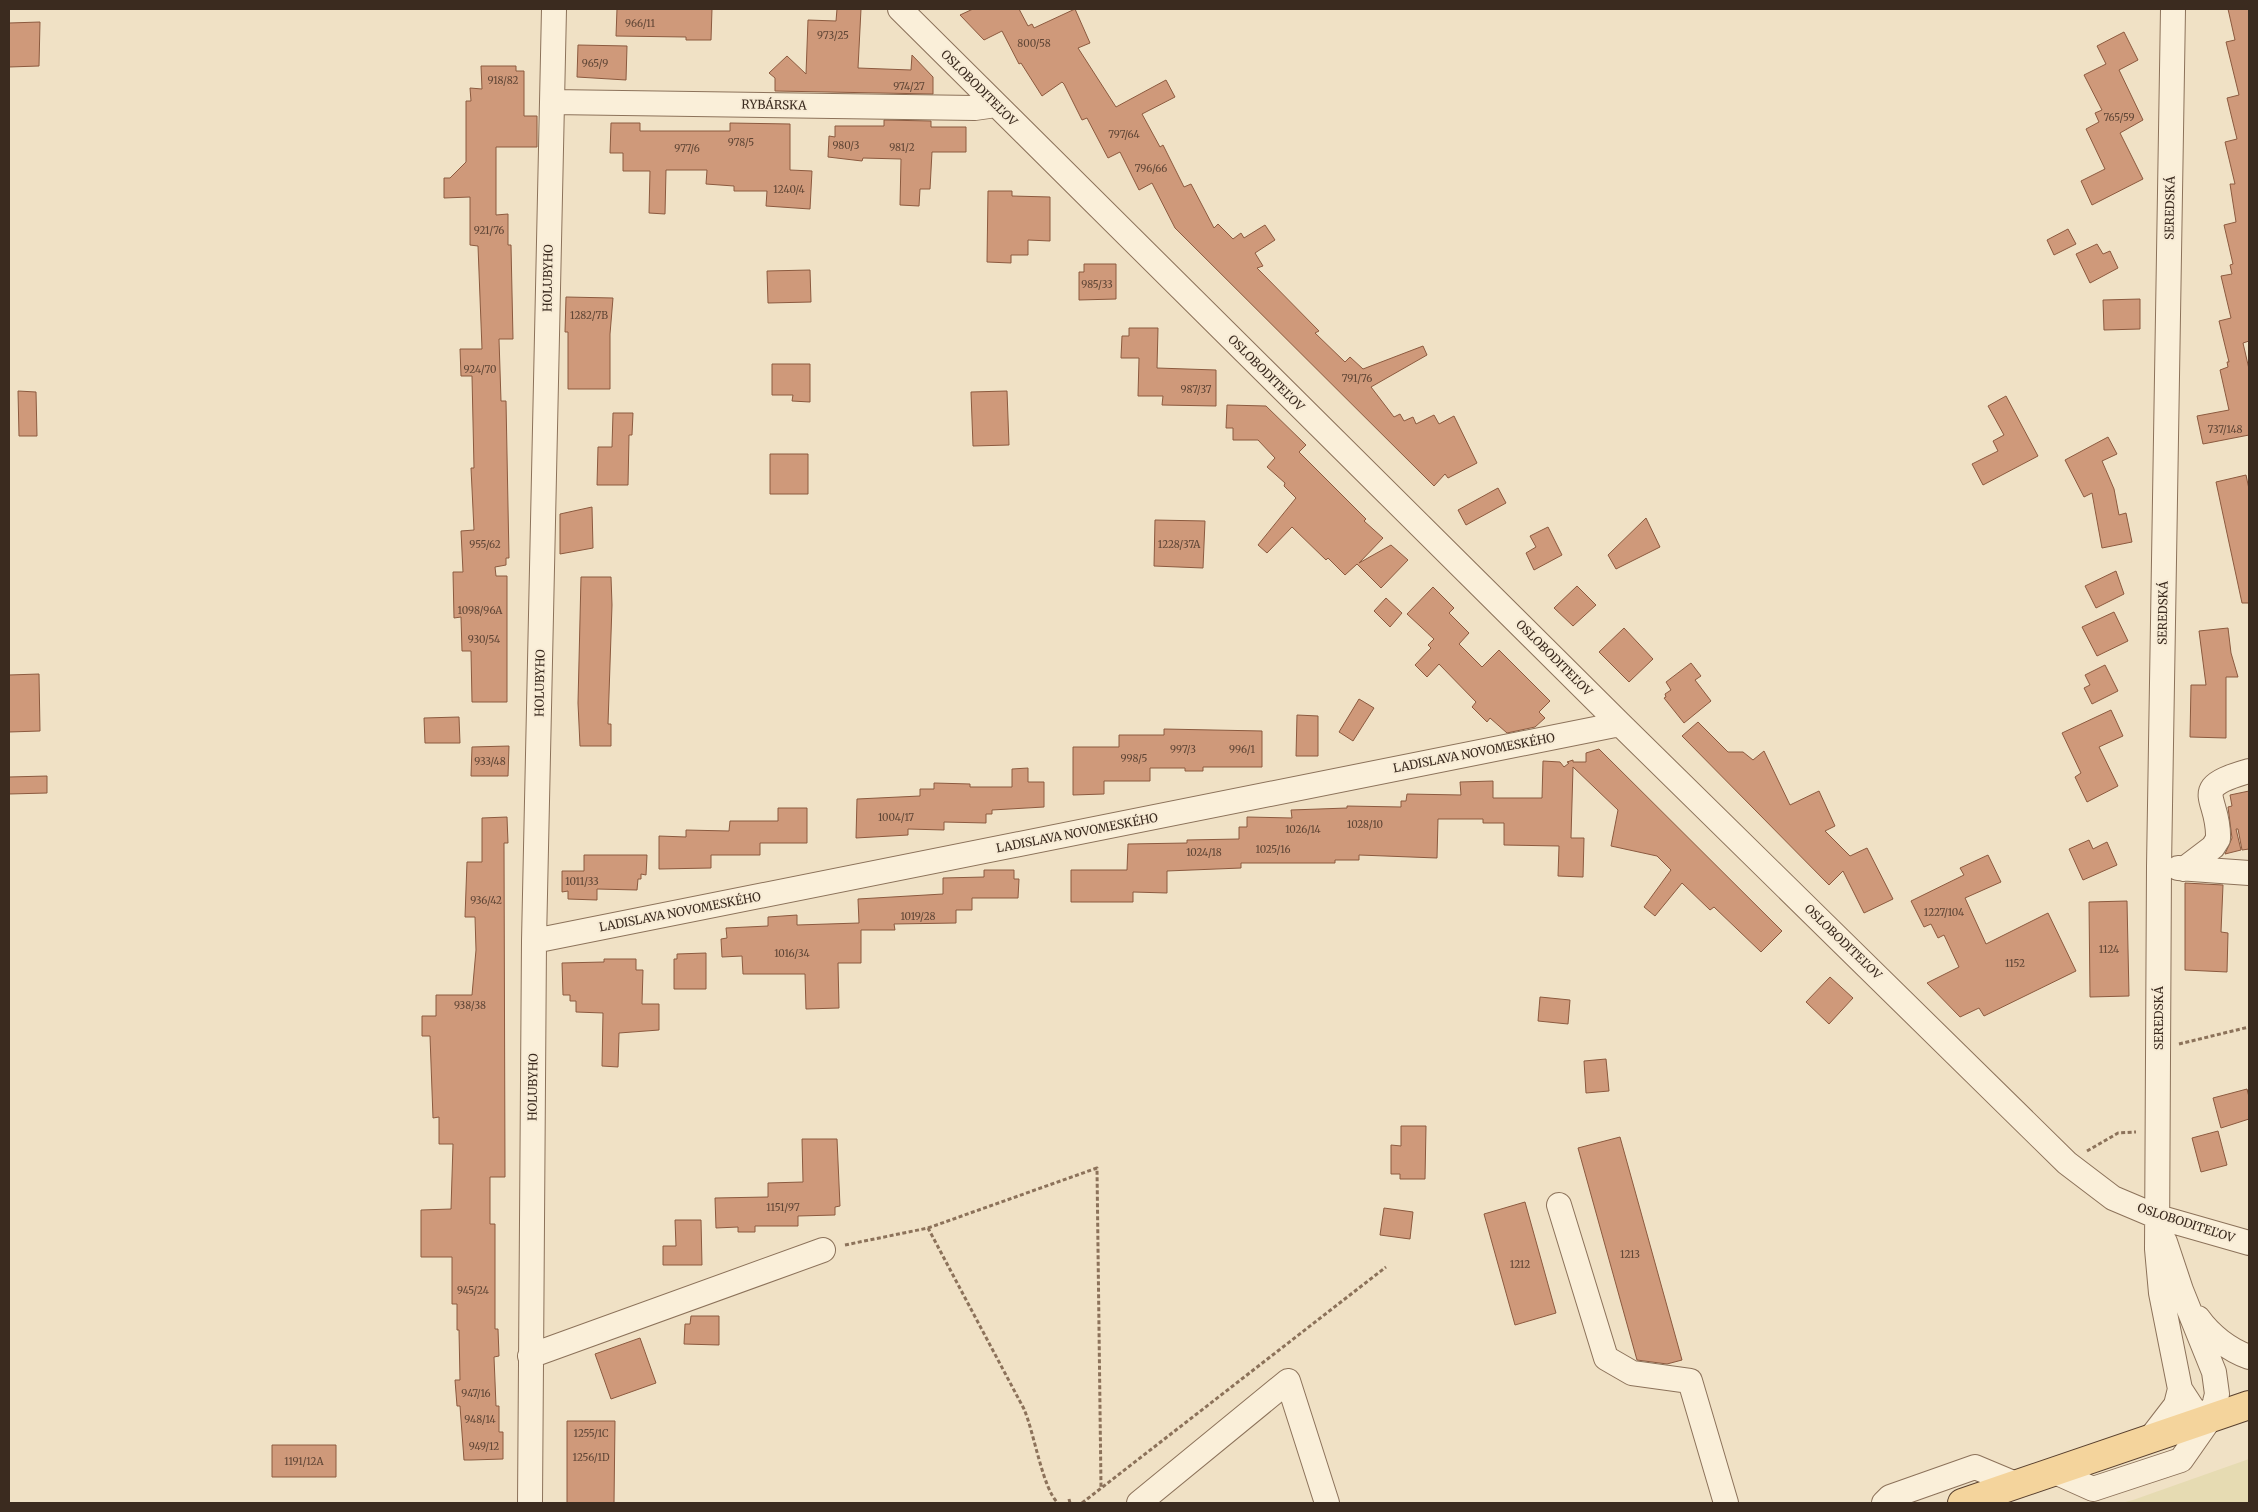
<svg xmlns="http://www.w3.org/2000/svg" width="2258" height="1512" font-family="Merriweather,serif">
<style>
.farmland{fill:#e6dbb2}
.building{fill:#cf997a;stroke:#8c5a3f}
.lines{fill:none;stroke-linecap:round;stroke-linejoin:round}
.minor-casing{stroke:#8c725a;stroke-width:26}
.major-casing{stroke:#59402e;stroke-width:30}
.path{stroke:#8c725a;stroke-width:3;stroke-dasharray:4 2.5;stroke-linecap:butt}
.minor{stroke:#faefd9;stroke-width:24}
.major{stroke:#f4d49c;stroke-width:28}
.labels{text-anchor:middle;stroke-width:4;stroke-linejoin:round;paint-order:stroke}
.number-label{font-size:10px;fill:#604636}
.street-label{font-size:12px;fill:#3b2b1f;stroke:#f7ebd5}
</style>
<rect width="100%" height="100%" fill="#f0e1c5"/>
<path class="farmland" d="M2249,1459V1503H2121L2133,1500Z"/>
<path class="building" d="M617,9H712L711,40H686V37L616,36Z
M837,9H861L858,68L911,70L912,55L933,77V94L775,91V78L769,73L787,56L806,74L808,20L836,21Z
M973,9H1019L1028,26L1032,24L1034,28L1075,9L1090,43L1078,48L1116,107L1166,80L1175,97L1142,114L1160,147L1163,145L1184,187L1191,184L1214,228L1218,224L1233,239L1241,233L1244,238L1265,225L1275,240L1255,253L1263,266L1257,268L1319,331L1315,333L1345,362L1350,357L1363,369L1423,346L1427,355L1371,387L1394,417L1400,414L1404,421L1413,417L1416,424L1434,415L1439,424L1454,416L1477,463L1448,478L1445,474L1434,486L1175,228L1152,183L1139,190L1120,152L1108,158L1087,118L1082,120L1064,84L1062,82L1042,96L1021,63L1019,64L1002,31L984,40L960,15Z
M2228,9H2249V341L2243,343L2249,369V435L2203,444L2197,416L2229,410L2220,370L2228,367L2227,362H2229L2219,321L2231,318L2221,276L2232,274L2230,265L2233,264L2224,225L2236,222L2230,184H2235L2225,142L2237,139L2227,98L2239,95L2226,42L2235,40Z
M40,22L39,66L9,67V23Z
M2124,32L2138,60L2119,70L2143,120L2120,133L2143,179L2092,205L2081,181L2105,169L2086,129L2099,122L2095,113L2102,110L2084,75L2106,64L2097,46Z
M578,45L627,46L626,80L577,77Z
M481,66H516V71H524V116H537V147H496V215L508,214V245H511L513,339H499L501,401H506L509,558H506V565L495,567L496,576H507V702H472L471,651H462L461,617L454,618L453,572H463L461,531L474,530L471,468H474L472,376H461L460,349H482L478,246L470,245V197L444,198V178H450L466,162V101H471L470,88L482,89Z
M884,120L931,121V127H966V152H932L930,189H920L919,206L900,205L901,159L863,158L862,161L828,157L829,136L835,137V126H884Z
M611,123H640V131H730V123L790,124V170L812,171L810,209L766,206L767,191H734V186L706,184L707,170H666L665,214L649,213L650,171H623V153H610Z
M988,191H1012V196L1050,197V241L1028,240V255H1011V263L987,262Z
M2068,229L2076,244L2054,255L2047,240Z
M2097,244L2103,254L2110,251L2118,268L2090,283L2076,254Z
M1084,264H1116V299L1079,300V272H1084Z
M810,270L811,302L768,303L767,271Z
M566,297L613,298L610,334V389H568V332H565Z
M2140,299V329L2104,330L2103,300Z
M1129,328H1158L1157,368L1216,370V406L1162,405L1163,396H1138L1139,358H1121L1122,336H1129Z
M772,364H810V402L792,401L793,395H772Z
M18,391L36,392L37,436H19Z
M1007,391L1009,445L973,446L971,392Z
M2006,396L2038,456L1983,485L1972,464L1998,451L1993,441L2004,435L1988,406Z
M1227,405L1266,406L1306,445L1299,452L1366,519L1364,521L1383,538L1359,563L1391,545L1408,560L1381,588L1357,564L1345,575L1328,558L1326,560L1292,527L1267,553L1258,545L1296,498L1284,486L1285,483L1267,467L1275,458L1258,440H1233V428H1226Z
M613,413H633L632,435H629L628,485H597L598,447H612Z
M2108,437L2117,454L2102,461L2114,489L2119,515L2126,513L2132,542L2102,548L2092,493L2084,497L2065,460Z
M770,454H808V494H770Z
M2246,475L2249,489V603H2242L2216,482Z
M1498,488L1506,503L1466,525L1458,510Z
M592,507L593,548L560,554V514Z
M1646,518L1660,547L1616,569L1608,555Z
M1155,520L1205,521L1203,568L1154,566Z
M1548,527L1562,555L1534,570L1526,553L1536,547L1530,536Z
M2116,571L2124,594L2096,608L2085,586Z
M581,577H611L612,605L608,724H611V746H580L578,703Z
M1577,586L1596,605L1573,626L1554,608Z
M1433,587L1454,608L1449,613L1469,633L1459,644L1482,667L1499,650L1550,701L1539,712L1545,718L1535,727L1507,733L1490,718L1487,722L1472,707L1476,702L1439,664L1427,677L1415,665L1431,648L1428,645L1434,639L1407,614Z
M1386,598L1402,613L1390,627L1374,611Z
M2114,612L2128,641L2097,656L2082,627Z
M1624,628L1653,659L1629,682L1599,652Z
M2228,628L2231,653L2238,677H2226V738L2190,737L2191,685H2206L2199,631Z
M1691,663L1701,676L1695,680L1711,701L1684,723L1664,698L1666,697L1665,694L1671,690L1666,682Z
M2105,665L2118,691L2092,704L2084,688L2090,685L2085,675Z
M39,674L40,731L9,732V675Z
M1359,699L1374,708L1353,741L1339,732Z
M2111,710L2123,736L2099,747L2118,786L2087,802L2075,777L2081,773L2062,733Z
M1297,715L1318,716V756H1296Z
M459,717L460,743H425L424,718Z
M1698,722L1728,752H1743L1753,760L1764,751L1790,805L1819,791L1835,826L1825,831L1850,856L1867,848L1893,899L1864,913L1843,871L1829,885L1682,736Z
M1164,729L1262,731V767H1203V771H1185V768H1150V781H1104V794L1073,795V747H1119V735H1164Z
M509,746L508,776H471L472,747Z
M1599,749L1782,931L1761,952L1714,907L1710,910L1682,883L1655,916L1644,907L1671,870L1657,856L1611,846L1618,810L1573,767L1571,838H1584L1583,877L1558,876L1559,846L1504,845V823H1483V819H1438L1437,858L1359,855V860H1335V863H1241V868L1167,871V893L1133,892V902H1071V870H1127L1128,844L1187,843V840L1239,839V827H1247V817L1292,818L1291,810L1347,808V806L1401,807V801H1406L1407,794L1461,795L1460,782L1493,781V798H1542L1543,761L1560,762L1564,767L1569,763L1567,762L1573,760V762H1586V753Z
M1028,768V782H1044V807L992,810V814H986V823L944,822V830L908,829V835L856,838L857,799L920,796V789H934V783L970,784V787H1012V769Z
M47,776V793L9,794V777Z
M2249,791V849L2242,850L2238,829H2236L2241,850L2225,854L2232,838L2228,807L2232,806L2230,795Z
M778,808H807V843H760V855H711V868L659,869V836L686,837V830L729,831L730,821H778Z
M507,817L508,843H504L505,1177H490V1224H495V1329H498L499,1356L494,1357L496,1406H499V1432H503V1459L471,1460H464L460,1406H457L455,1380H460L459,1330H457V1304H452V1257H421V1210L451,1209L453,1144H439V1117L433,1118L430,1036H422V1016H436V995H472L476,950L475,917H465L467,862H482V818Z
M2089,840L2093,849L2107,842L2117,865L2083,880L2069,849Z
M584,855H647L646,875L641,874V879H638L637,890L597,889V900L568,899V891L562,892V871H584Z
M1988,855L2001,882L1965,898L1986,944L2048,913L2076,971L1984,1016L1979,1008L1960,1017L1927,983L1959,967L1944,935L1938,938L1931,924L1924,927L1911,901L1964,875L1960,868Z
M984,870H1014V879H1019L1018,898H972V910H956V923L894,924L895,930H861V963H838L839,1008L806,1009L805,974H743L742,956L722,957L721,939L727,938L726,928L768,926V917L797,915V925L859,923L858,899L943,894V878L984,877Z
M2185,883L2223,885L2221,932L2228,933L2227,972L2185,970Z
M2127,901L2129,996L2090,997L2089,902Z
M706,953V989H674V959H677V954Z
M604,959H636V970H643L642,1004H659V1030L619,1033L618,1067L602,1066L603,1013L576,1012V1001H570V995H563L562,963L604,962Z
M1830,977L1853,998L1829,1024L1806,1002Z
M1540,997L1570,1000L1568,1024L1538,1021Z
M1606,1059L1609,1091L1586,1093L1584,1061Z
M2247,1089L2249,1097V1119L2221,1128L2213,1098Z
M1401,1126H1426L1425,1179H1400V1174H1391V1145L1401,1146Z
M2218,1131L2227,1165L2201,1172L2192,1138Z
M1620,1137L1682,1360L1667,1364L1637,1360L1578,1148Z
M802,1139H837L840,1206L835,1207V1215L798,1216V1226H755V1232H738V1227L716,1228L715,1198L768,1197V1183L803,1182Z
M1525,1202L1556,1313L1515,1325L1484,1214Z
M1384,1208L1413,1212L1410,1239L1380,1235Z
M675,1220H701L702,1265H663V1246H676Z
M691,1316H719V1345L684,1344L685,1324H690Z
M640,1338L656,1383L611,1399L595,1354Z
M567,1421H615L614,1503H567Z
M272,1445H336V1477H272Z"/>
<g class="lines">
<g class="minor-casing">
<path id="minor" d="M900,9L1620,724L2067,1163L2113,1198L2158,1217L2249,1243
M2173,9L2159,867L2157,1249L2161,1293L2180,1389L2193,1409L2209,1420
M552,102L975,108L996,105
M2178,868L2249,873
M2184,869L2213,847L2218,839C2220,796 2186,789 2249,771
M534,941L1620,724
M1559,1205L1606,1358L1632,1373L1690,1381L1726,1503
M2198,1318C2210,1335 2229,1350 2249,1357
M530,1356L823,1250
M2149,1440L2176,1405L2180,1389
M2055,1472L2093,1489L2181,1460L2209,1420L2215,1402L2217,1394L2214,1372L2181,1290L2165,1242
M530,1503L534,941L554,9
M1139,1503L1288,1381L1327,1503
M1884,1503L1890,1497L1975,1467L2018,1485"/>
</g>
<g class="major-casing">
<path id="major" d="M1962,1503L2249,1405"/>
</g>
<path class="path" d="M2179,1044L2249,1027
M2087,1151L2118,1133L2136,1132
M928,1228L1097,1168L1101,1488
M845,1245L928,1228L1024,1409C1034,1432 1043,1490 1058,1503
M1069,1499L1070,1503
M1082,1503L1386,1267"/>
<use href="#minor" class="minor"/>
<use href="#major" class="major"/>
</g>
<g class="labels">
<g class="number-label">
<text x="640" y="27">966/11</text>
<text x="833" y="39">973/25</text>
<text x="1034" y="47">800/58</text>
<text x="595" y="67">965/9</text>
<text x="503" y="84">918/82</text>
<text x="909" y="90">974/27</text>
<text x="2119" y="121">765/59</text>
<text x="1124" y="138">797/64</text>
<text x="741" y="146">978/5</text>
<text x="846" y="149">980/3</text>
<text x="902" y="151">981/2</text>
<text x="687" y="152">977/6</text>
<text x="1151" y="172">796/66</text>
<text x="789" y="193">1240/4</text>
<text x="489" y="234">921/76</text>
<text x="1097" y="288">985/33</text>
<text x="589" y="319">1282/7B</text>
<text x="480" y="373">924/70</text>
<text x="1357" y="382">791/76</text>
<text x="1196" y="393">987/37</text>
<text x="2225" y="433">737/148</text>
<text x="485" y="548">955/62</text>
<text x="1179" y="548">1228/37A</text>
<text x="480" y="614">1098/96A</text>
<text x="484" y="643">930/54</text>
<text x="1183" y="753">997/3</text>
<text x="1242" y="753">996/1</text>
<text x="1134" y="762">998/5</text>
<text x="490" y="765">933/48</text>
<text x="896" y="821">1004/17</text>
<text x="1365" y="828">1028/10</text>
<text x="1303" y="833">1026/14</text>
<text x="1273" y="853">1025/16</text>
<text x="1204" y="856">1024/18</text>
<text x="582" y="885">1011/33</text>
<text x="486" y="904">936/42</text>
<text x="1944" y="916">1227/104</text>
<text x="918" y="920">1019/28</text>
<text x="2109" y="953">1124</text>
<text x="792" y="957">1016/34</text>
<text x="2015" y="967">1152</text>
<text x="470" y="1009">938/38</text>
<text x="783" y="1211">1151/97</text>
<text x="1630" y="1258">1213</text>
<text x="1520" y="1268">1212</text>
<text x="473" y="1294">945/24</text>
<text x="476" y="1397">947/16</text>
<text x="480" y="1423">948/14</text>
<text x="591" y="1437">1255/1C</text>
<text x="484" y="1450">949/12</text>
<text x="591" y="1461">1256/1D</text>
<text x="304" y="1465">1191/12A</text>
</g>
<g class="street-label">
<text transform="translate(979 88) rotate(45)" y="4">OSLOBODITEĽOV</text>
<text transform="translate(774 105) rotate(1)" y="4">RYBÁRSKA</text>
<text transform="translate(2170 208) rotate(-89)" y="4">SEREDSKÁ</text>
<text transform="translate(548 278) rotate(-89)" y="4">HOLUBYHO</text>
<text transform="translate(1266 373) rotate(45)" y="4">OSLOBODITEĽOV</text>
<text transform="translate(2163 613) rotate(-89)" y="4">SEREDSKÁ</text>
<text transform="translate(1554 658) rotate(45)" y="4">OSLOBODITEĽOV</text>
<text transform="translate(540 683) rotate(-89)" y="4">HOLUBYHO</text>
<text transform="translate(1474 753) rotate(-11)" y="4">LADISLAVA NOVOMESKÉHO</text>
<text transform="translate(1077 833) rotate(-11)" y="4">LADISLAVA NOVOMESKÉHO</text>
<text transform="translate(680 912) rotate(-11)" y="4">LADISLAVA NOVOMESKÉHO</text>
<text transform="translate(1843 942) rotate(44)" y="4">OSLOBODITEĽOV</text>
<text transform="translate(2159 1018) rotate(-90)" y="4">SEREDSKÁ</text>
<text transform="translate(533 1087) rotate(-89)" y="4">HOLUBYHO</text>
<text transform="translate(2186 1223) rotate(18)" y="4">OSLOBODITEĽOV</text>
</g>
</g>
<rect width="2258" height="1512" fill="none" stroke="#3b2b1f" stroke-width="20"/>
</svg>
